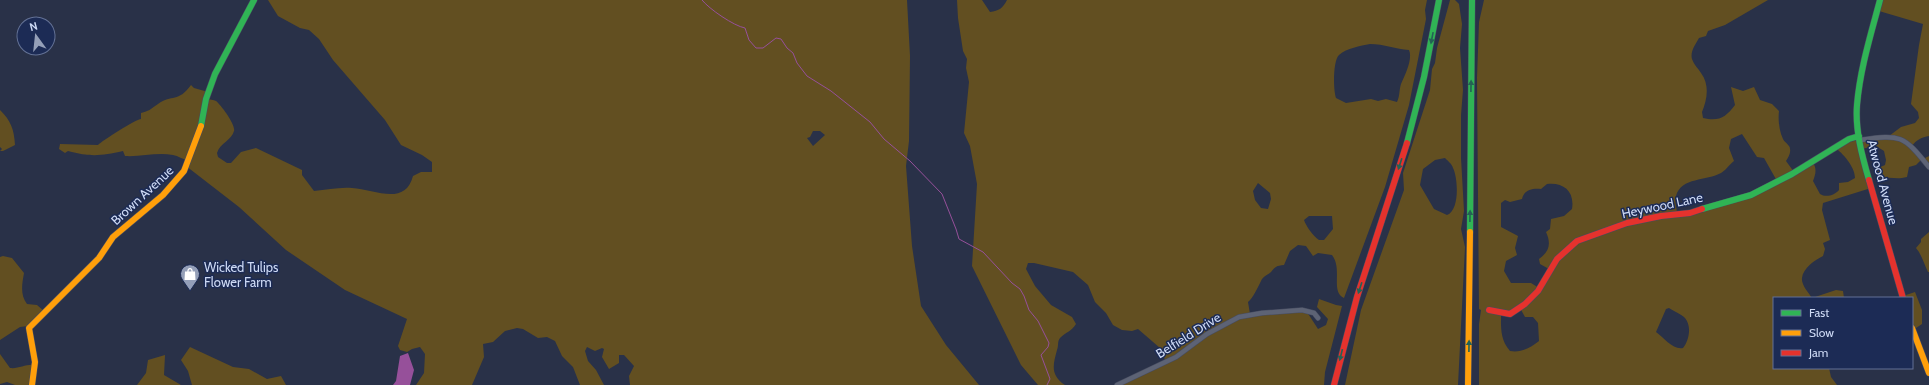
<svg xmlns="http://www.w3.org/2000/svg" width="1929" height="385" font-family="Cabin,sans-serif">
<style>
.green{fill:#624f21;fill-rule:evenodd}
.water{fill:#96509a}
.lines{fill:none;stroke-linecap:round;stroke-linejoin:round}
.stream{stroke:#96509a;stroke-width:1}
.street-casing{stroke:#464c60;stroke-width:5.5}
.fast-casing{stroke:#464c60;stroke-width:7}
.slow-casing{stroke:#464c60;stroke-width:7}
.jam-casing{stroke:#464c60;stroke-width:7}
.street{stroke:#5d6375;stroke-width:4.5}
.fast{stroke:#30b455;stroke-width:6}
.slow{stroke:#ff9f0a;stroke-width:6}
.jam{stroke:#e5322d;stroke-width:6}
.oneway{fill:#246255}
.labels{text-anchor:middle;stroke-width:3;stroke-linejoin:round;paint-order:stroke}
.street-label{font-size:13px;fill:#cedaf5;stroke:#1c2b55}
.poi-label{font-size:13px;fill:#cedaf5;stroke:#1c2b55;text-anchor:start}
</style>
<rect width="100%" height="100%" fill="#293148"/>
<path class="green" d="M268,0H907L910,56L909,141L906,166L912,246L921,306L946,345L979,385H630L629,376L634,366L624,355H619V363L609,369L602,357L604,349L602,348L595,351L587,347L585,351L588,361L596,370L604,385H580L573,367L562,356L555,341L547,337L538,338L523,329L517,328L505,331L493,342L483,344L484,357L472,385H416L424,373L425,354L420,347L412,349L407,352L400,350L398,346L407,319L345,290L286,250L239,207L186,166L188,161C183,159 178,156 173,155C157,152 141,157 125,156L123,151C101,156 90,157 68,151L65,153L59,149L60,144L98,145C102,141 136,119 141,119V113C152,110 150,109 158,104C172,94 178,103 191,85L194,88L208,92L207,99C209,99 214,100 216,101C221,105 236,125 234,131C232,140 220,143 217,153L218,157L227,163H231L241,152L256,148L302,170V175L314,191C327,190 339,187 352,188C374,189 405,207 413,176L421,172H432V162L422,155L401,145L385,120L333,60L319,39L309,30L300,28L278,16ZM813,131H820L825,135L813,146L807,138L810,137Z
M957,0H982L990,12C999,11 1003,8 1007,0H1427L1425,10L1426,19L1409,105L1385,187L1344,298C1330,292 1343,269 1332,255L1318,253L1313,256L1306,246L1298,245L1290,251L1284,265C1276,266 1276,266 1271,272C1268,275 1263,276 1261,281C1258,287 1253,298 1248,302L1250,314L1307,312L1318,329L1326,325L1328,319L1317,307L1319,299L1336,305L1342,306L1325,372L1324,385H1122L1166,362L1160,348L1138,329L1132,331L1122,330L1113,325L1106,313L1095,302L1088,285L1073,272L1034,263H1028L1026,269L1035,286L1051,305L1072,317L1076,324C1072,331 1066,332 1060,338C1057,342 1059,345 1057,350C1053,365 1050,375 1065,385H1038L1021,365L972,266L977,184L970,146L964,133L969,82L966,68L967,59L963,51L958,18ZM1370,44C1384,44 1396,49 1409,50C1413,59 1405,75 1401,84C1399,90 1400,96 1397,102L1386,99L1378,101L1371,99L1346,103L1336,98C1333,90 1333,60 1339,55C1347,48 1360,46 1370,44ZM1258,183L1270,193L1271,199L1268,209L1261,208L1255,200L1253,191ZM1309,216H1332L1333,229L1324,240H1319C1313,236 1306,226 1304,220Z
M1450,0H1455L1459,4L1462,24L1460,48L1463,90L1461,115V158L1464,211L1461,229L1465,247L1458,385H1345L1361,310L1404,190L1403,173L1430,90L1432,69L1435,63L1437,48ZM1445,158C1448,161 1452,164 1453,168C1458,178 1460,210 1447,215L1434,209L1420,185L1423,169L1435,160Z
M1484,0H1768L1725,25L1708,31L1706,36L1699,38C1695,45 1690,52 1692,59C1694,65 1698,68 1701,73C1710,85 1707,100 1702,112L1703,118C1719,122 1726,117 1735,105L1731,87L1743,91L1754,87L1760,100L1772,104L1779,111C1778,119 1779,131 1783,139C1785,143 1790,145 1790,149C1791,153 1788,158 1786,161L1794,172L1812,161C1817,168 1816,173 1813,181L1820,194C1826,198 1835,195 1839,190V183L1848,182L1855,178C1855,167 1843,153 1834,147L1860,139L1889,136L1901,127L1915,123L1919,118L1918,112L1911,104L1919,45L1923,24L1879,11L1880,0H1929V136C1922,137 1916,140 1912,146L1923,159L1929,156V162L1927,164L1922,159L1916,165L1909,167L1907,177C1895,180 1892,176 1880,179L1876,169L1885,165L1886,160L1884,151L1876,146L1861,149L1871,188L1823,203L1822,210L1830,240L1823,243L1825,249L1823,256C1815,260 1803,268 1802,278C1801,285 1809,293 1812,298L1836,290L1843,291L1844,298H1774V368H1829L1831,377L1837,385H1479V324L1481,310L1479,309L1477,78L1479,22ZM1742,134L1757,157L1764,158L1777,181L1744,197L1677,214C1677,208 1674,201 1676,196C1681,177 1707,181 1721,173C1725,171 1729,165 1734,161L1729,148L1731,139ZM1547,184C1563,182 1575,191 1572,209L1564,216L1551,219L1550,229L1546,232C1551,243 1550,251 1539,259L1540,264L1549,269L1539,288L1531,283H1511L1504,271L1506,261L1517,255L1515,248L1518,236L1501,227V203L1505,200L1510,202L1522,199C1524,190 1532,188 1541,189ZM1520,308L1525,317H1533L1538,323L1539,341C1530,348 1521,353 1510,351C1500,339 1501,328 1501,313ZM1669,308C1674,311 1682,315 1685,318C1692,326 1689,341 1683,348C1673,350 1664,338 1656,332L1666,309Z
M0,110C11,121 14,129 15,145L3,151H0L2,149L0,147Z
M1929,232V272H1928C1924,264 1922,255 1916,248L1921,242V239Z
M3,256L12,258L24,273C22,284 20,295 27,304L37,305L45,312L28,326L20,327L0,340V257Z
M1915,292L1922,310V324L1913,330L1912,298H1904L1903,296Z
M190,347L233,367L249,369L267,379L281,376L286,385H192L188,371L181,360Z
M0,354L10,368C19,369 25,364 35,365L32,385H15L7,382L0,384Z
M165,355L164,375L181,385H137L146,373L148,360Z"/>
<path class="water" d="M408,353L414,370L410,385H393L396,381L400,356Z"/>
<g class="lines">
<path class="stream" d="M702,0C709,9 734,26 745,28L749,40L756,48H763L776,38L781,39L787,48L793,53L797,63L807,76L831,91L870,122L884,139L910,161L942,194L956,229L959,239L983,252L1012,283L1020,289L1024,296L1029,310L1038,321L1049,343L1048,347L1041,355L1050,379L1047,385"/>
<g class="street-casing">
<path id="street" d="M1860,140C1901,134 1903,135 1929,167
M1117,385L1176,357L1207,334L1239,317L1262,313L1302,310L1314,313L1318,318"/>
</g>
<g class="fast-casing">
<path id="fast" d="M201,126L206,99L215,74L254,0
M1407,143L1424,77L1439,0
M1869,180C1862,156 1855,130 1857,105C1860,69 1871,34 1880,0
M1702,209L1751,195L1792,174L1849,139L1859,136
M1470,232L1472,0"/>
</g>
<g class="slow-casing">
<path id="slow" d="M1912,328L1929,373
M32,385L35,362L29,328L99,258L113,237L163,195L184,171L201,126
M1468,385L1470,232"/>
</g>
<g class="jam-casing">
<path id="jam" d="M1869,180L1903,298
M1489,310L1510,314L1525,304L1538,291L1557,259L1577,241L1627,223L1661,216L1690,213L1702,209
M1334,385L1357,297L1407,143"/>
</g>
<use href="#street" class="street"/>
<use href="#fast" class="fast"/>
<use href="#slow" class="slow"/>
<use href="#jam" class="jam"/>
</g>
<defs><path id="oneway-solid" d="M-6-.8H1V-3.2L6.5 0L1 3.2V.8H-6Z"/></defs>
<g class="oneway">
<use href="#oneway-solid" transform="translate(1432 38) rotate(101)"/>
<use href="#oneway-solid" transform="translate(1471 86) rotate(-89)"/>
<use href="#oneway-solid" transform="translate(1400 164) rotate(108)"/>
<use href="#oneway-solid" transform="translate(1470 216) rotate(-89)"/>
<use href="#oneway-solid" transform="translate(1360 288) rotate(108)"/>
<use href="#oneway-solid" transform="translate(1469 346) rotate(-89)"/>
<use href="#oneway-solid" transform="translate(1341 355) rotate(104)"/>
</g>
<defs>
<g id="shop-pin" transform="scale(1)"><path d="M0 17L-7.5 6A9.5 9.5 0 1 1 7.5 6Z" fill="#949fb8" stroke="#1c2b55"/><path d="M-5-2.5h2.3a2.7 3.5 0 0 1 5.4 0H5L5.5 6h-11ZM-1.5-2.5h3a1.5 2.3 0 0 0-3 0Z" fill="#fff"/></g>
</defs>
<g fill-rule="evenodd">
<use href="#shop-pin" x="190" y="274"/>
</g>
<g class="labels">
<g class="street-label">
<text transform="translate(1883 182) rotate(75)" y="5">Atwood Avenue</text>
<text transform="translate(142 195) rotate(-43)" y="5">Brown Avenue</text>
<text transform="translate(1662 205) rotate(-12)" y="5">Heywood Lane</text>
<text transform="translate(1188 335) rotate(-32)" y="5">Belfield Drive</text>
</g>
<g class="poi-label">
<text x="204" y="272">Wicked Tulips<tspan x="204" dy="15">Flower Farm</tspan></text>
</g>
</g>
<rect x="1773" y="297" width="140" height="72" fill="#1c2b55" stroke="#637195"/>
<rect x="1781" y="310" width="20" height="6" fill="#30b455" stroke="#637195"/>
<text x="1809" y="317" font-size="12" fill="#cedaf5">Fast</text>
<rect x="1781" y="330" width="20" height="6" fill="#ff9f0a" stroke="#637195"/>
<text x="1809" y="337" font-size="12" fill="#cedaf5">Slow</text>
<rect x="1781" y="350" width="20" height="6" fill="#e5322d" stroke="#637195"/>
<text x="1809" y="357" font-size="12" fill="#cedaf5">Jam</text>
<g transform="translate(36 36) rotate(345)"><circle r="19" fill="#1c2b55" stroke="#637195"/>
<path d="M0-3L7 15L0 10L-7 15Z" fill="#949fb8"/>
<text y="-6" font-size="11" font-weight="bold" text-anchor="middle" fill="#cedaf5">N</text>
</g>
</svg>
